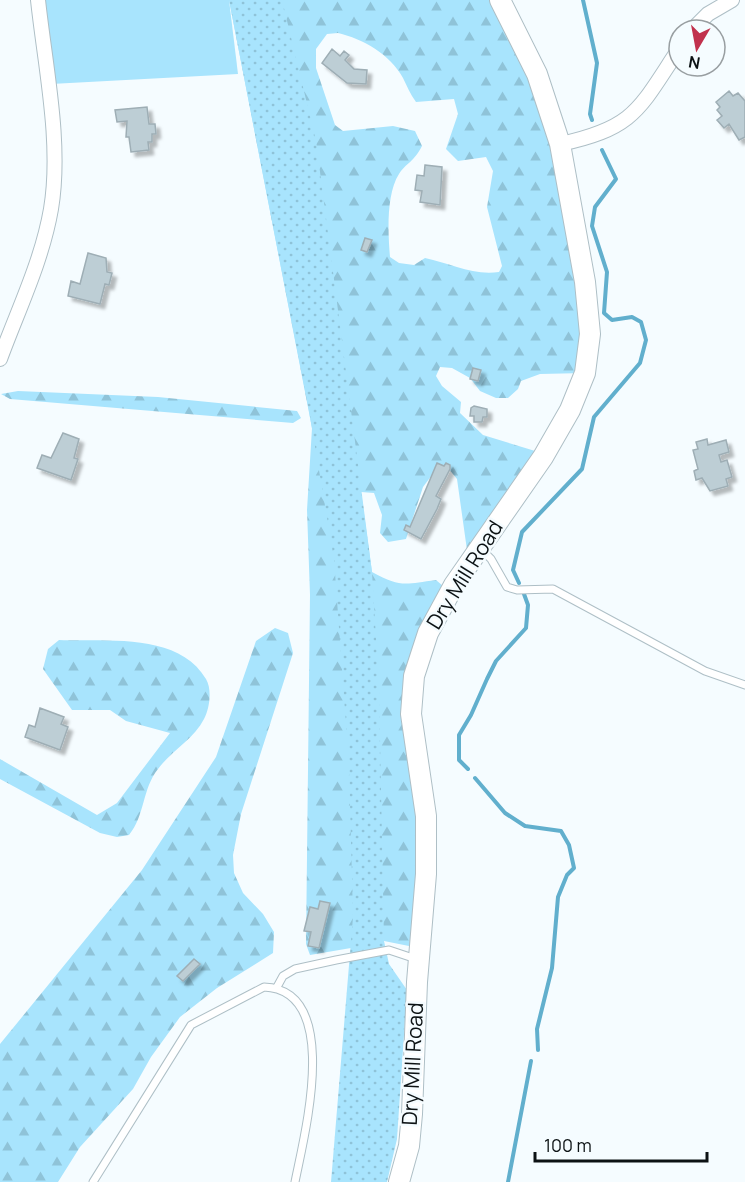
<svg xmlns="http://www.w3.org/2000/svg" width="745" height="1182" font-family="Manrope,sans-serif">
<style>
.grass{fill:#a8e4fd}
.forest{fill:url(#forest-firs);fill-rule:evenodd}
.park{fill:url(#park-dots)}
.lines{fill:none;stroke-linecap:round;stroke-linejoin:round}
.stream{stroke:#61afcd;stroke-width:4}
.building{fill:#bdced5;stroke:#9eaeb5;stroke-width:1.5;filter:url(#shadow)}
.lane-casing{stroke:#aebfc6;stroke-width:9}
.street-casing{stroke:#aebfc6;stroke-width:16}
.secondary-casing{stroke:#aebfc6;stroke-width:22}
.lane{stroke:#fff;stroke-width:7}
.street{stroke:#fff;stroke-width:14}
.secondary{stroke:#fff;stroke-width:20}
.labels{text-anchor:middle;stroke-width:5;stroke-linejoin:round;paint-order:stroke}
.street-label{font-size:21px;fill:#0c1214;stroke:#f5fcff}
</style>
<defs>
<pattern id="forest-firs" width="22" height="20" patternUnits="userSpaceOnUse" patternTransform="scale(1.5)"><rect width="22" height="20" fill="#a8e4fd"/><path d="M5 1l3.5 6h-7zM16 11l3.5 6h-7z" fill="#8fc3d8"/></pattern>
<pattern id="park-dots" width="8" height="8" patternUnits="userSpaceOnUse" patternTransform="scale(1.5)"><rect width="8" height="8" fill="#a8e4fd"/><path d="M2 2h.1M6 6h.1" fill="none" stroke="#8fc3d8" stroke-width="1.8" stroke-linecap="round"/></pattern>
<filter id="shadow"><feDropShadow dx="4.5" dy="4.5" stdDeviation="1.5" flood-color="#0004"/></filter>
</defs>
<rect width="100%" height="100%" fill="#f5fcff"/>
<path class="grass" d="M43,0H229L238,74L51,84Z"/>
<path class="forest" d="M229,0H500L537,74L568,195L585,373L540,374L521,381L518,389L508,398H496L480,391L470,378L452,368L440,367L436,376L442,386L461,402L460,413L483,435L545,454L467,550L457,479L448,468L438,467L423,487L406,539L388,542L380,533L382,515L374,493L361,492L372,572C401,588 405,584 436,580L450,592L418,662L419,948L384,941L362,865L351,948L310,955L306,944L310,595L307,510L312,428ZM338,33C363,39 390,54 403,78C407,86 410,94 416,102L454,99L458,114L446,149L458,161L486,157L493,171L487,207L502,266L499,272C473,276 450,263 425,258L414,265L399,263L390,257C388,234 386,194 399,174C406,163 414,162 422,146L415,131L393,126L343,131L335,125L316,68V49L327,34Z
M18,391L158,397L297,411L301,418L293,423L10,399L1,394Z
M275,628L288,633L293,653L241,814L233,855L234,873L243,893L263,914L274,932L273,953L217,988L180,1017L151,1057L133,1089L80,1147L58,1182H0V1044L142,870L216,757L256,641Z
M59,640C106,642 178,632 206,679C212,689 210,708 204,719C194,739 171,751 158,769C142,789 145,816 129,835L117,837L100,833L0,779V759L97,815L117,803L170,733L126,721L110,710H72L43,669L48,649Z"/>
<path class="park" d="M229,0H282L316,141L372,572L379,688L384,941L389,964L407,990L397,1139L387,1182H331L353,917L349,766L334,559L309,411Z"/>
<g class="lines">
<path class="stream" d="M583,0L597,63L590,114L592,120
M519,583L513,570L522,532L582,469L594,417L640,363L646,340L641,322L632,317L612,320L604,313L607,272L592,226L595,207L616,179L602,150
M468,769L459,760V735L471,715L487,679L496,661L526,628L528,605L524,594
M475,778L505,813L525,826L561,831L569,845L574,868L567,875L558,897L552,968L537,1029L538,1050
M508,1182L531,1061"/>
</g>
<path class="building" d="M332,49L340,56L344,51L349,55L345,60L354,69L367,70L366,84L347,83L322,63Z
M729,91L733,96L738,93L745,101V137L739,140L729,124L724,128L717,120L722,116L717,110L720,107L716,102Z
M147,107L149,124H155L156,134H152V142H148L149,150L131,152L129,137H126L127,121L117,122L115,110Z
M425,165L442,167L440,205L420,202L422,191L415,190L417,175L424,176Z
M365,238L372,240L367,252L361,250Z
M88,253L106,258L107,272L112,273L109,285L105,284L100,304L68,296L71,281L80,284Z
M473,368L481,370L478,381L470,379Z
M474,406L487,409V417H483L482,422H474V416H470L471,408Z
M63,433L79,439L74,458L78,459L71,480L37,468L42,455L51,458Z
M707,439L708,445L726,440L729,452L719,455L721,462L727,460L732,477L726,479L728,486L710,491L702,478L696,480L694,471L698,469L693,450L698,449L696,442Z
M437,463L444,466L446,463L450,465V469L436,496L441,499L437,509L421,539L404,530L406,525L410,527Z
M40,708L64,717L61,724L68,727L60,750L25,737L29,725L35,727Z
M320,901L330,903L319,948L308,946L311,932L304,931L310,907L318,909Z
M194,959L200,964L183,981L177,976Z"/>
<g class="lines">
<g class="lane-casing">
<path id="lane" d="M482,550L491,559L507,587L517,590L553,589L705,671L745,685
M277,987L283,976L295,969L336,960L389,950L416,959
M93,1182L191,1025L264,987C343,990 304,1136 295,1182"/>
</g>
<g class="street-casing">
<path id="street" d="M692,30L708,14L732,0
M560,144C635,128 639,109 679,49
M0,359C18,310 42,261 51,209C62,143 45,66 38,0"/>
</g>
<g class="secondary-casing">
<path id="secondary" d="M399,1182L409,1146L412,1114L417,982L426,874V816L411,714L414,676L428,633L454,585L543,457L570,410L585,373L590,334L585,282L560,144L537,74L500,0"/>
</g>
<use href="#lane" class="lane"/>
<use href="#street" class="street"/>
<use href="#secondary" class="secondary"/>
</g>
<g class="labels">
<g class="street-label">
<text transform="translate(465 575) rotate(-58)" y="7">Dry Mill Road</text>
<text transform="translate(413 1064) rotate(-87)" y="7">Dry Mill Road</text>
</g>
</g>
<g transform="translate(697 48) rotate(190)"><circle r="28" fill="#f5fcff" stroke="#989ea1" stroke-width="1.5"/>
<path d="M0-4.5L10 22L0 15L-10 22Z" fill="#c1314d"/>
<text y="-9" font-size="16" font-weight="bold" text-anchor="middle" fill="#0c1214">N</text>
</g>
<path d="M535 1152v9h172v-9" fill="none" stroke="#0c1214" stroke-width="3"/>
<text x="544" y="1152" font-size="18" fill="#0c1214" stroke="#f5fcff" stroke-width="4.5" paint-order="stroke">100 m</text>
</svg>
